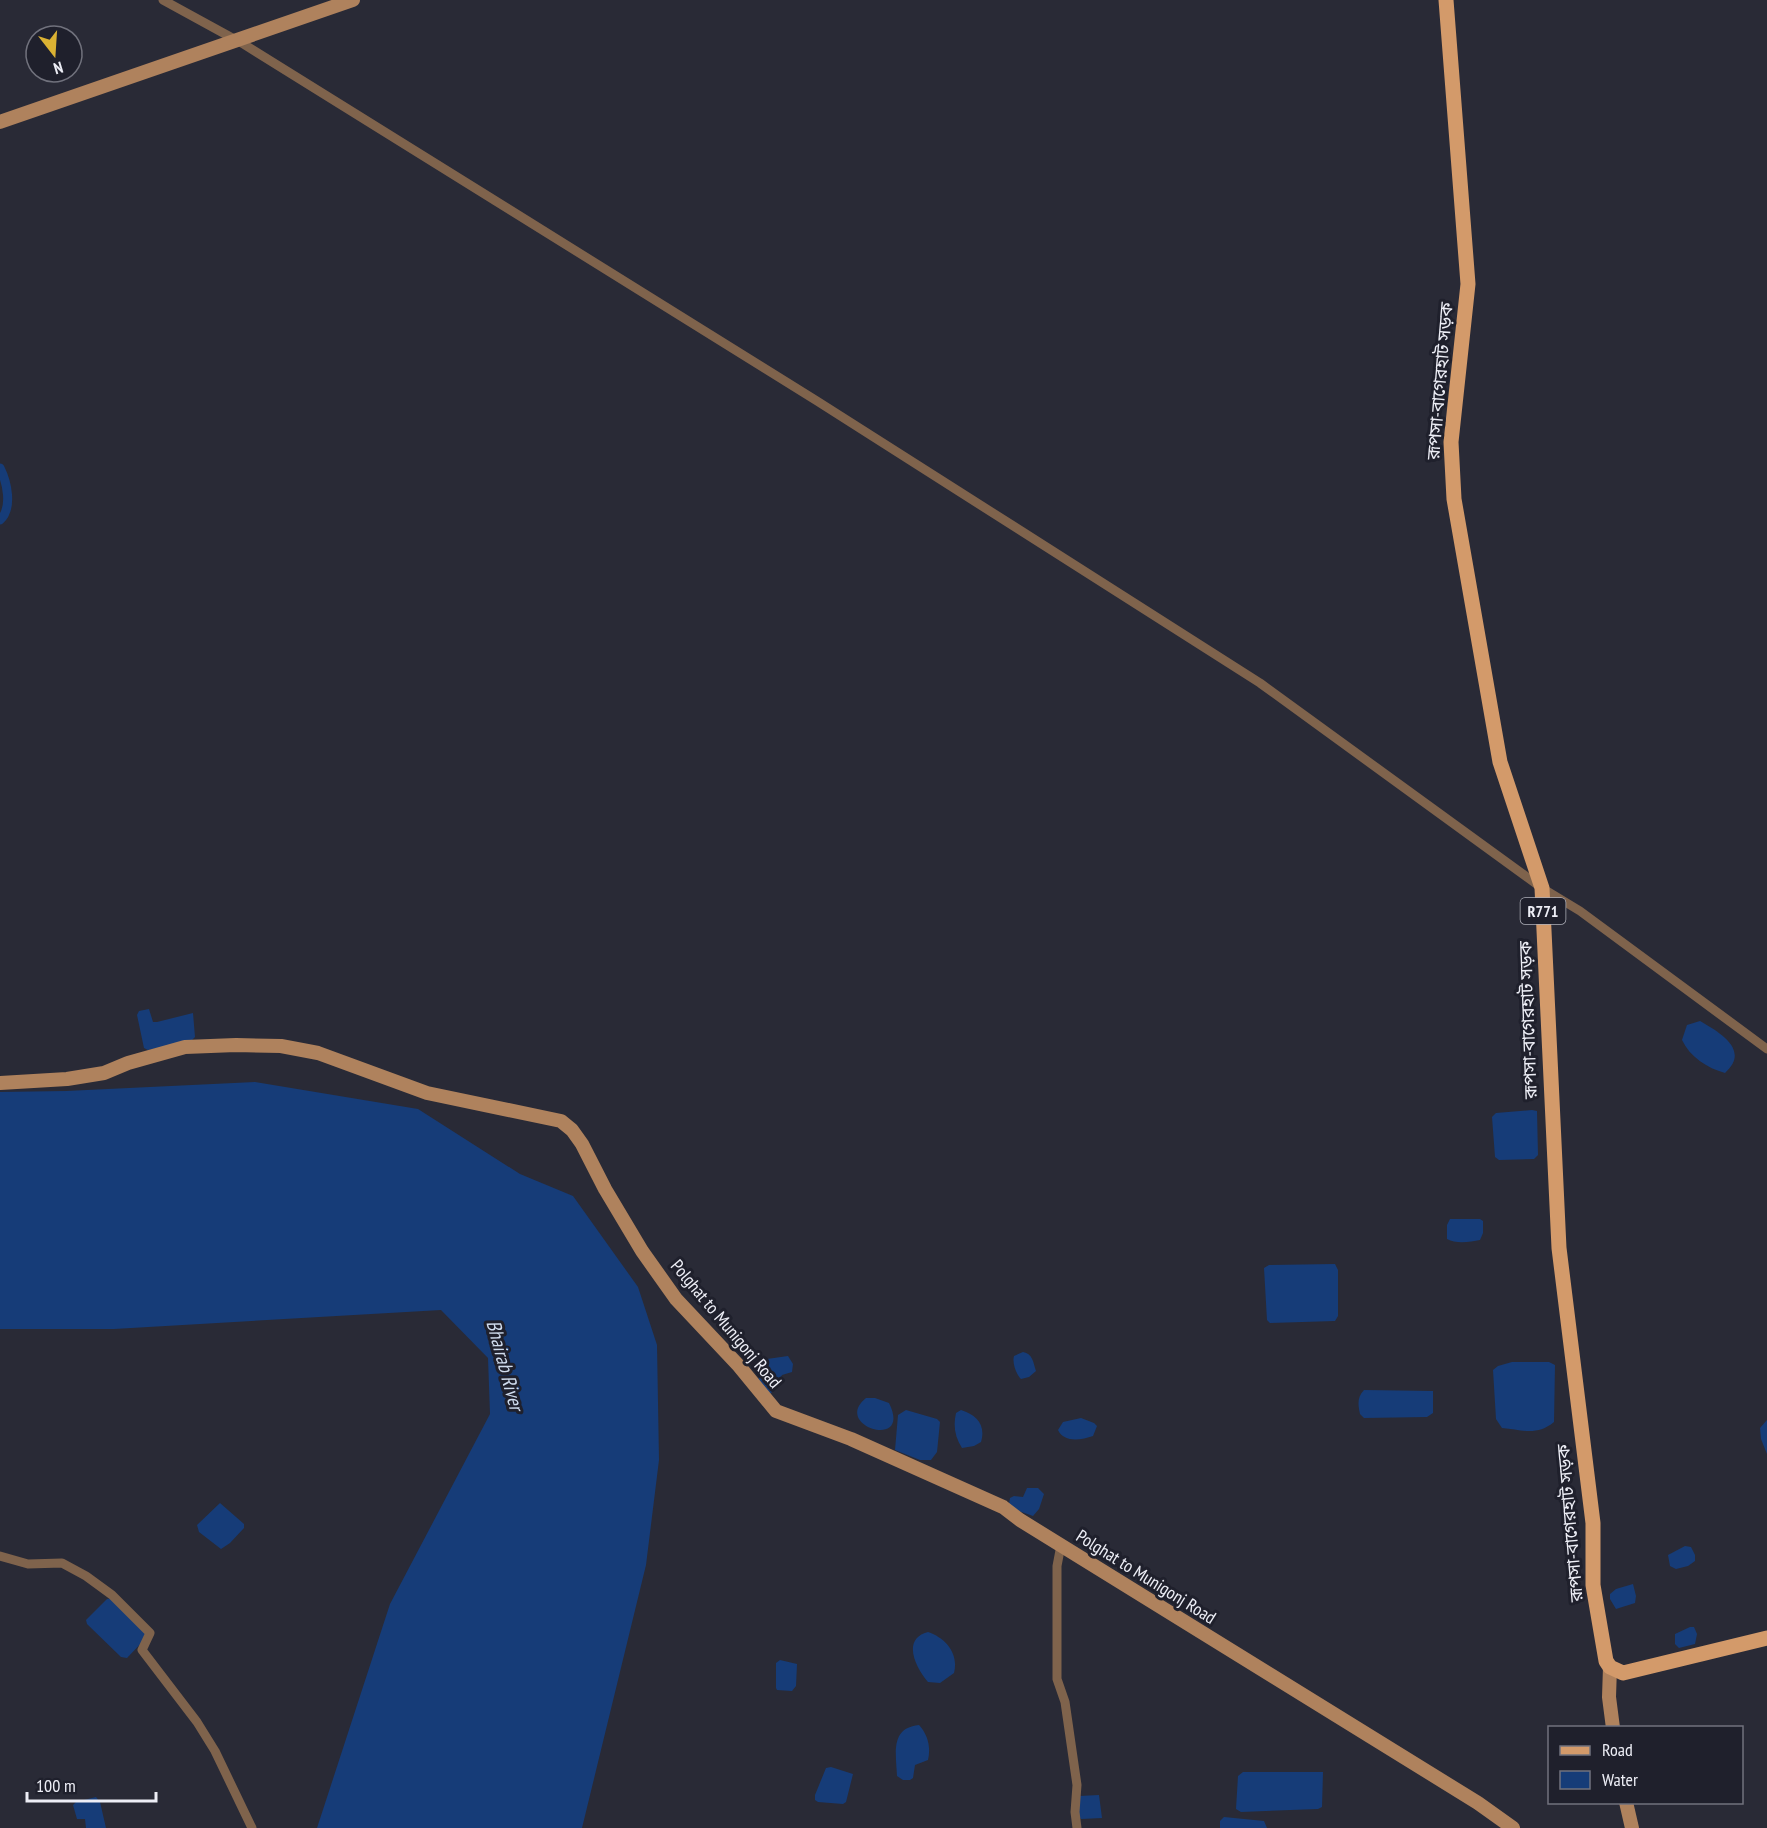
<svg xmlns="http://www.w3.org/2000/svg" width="1767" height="1828" font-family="'PT Sans Narrow','Noto Sans Bengali',sans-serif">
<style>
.water{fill:#163c78}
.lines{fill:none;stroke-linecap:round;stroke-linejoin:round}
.canal{stroke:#163c78;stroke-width:9}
.street{stroke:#7f634c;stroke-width:9}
.secondary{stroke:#af825d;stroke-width:14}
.primary{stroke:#d39a6a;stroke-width:15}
.labels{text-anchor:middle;stroke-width:6;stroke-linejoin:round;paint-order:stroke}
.shield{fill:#1f202c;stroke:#afb0b9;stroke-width:1.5}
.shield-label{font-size:16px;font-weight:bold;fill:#edeef6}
.street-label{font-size:18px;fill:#edeef6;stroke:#1f202c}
.water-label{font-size:20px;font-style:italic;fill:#cfdbed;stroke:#1f202c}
</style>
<rect width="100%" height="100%" fill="#292a36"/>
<path class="water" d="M149,1009L153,1022H157L193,1013L195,1037L191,1041L148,1050L144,1048L137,1015L139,1011Z
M1700,1021C1719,1032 1751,1050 1725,1073C1707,1068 1690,1057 1682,1040L1687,1025Z
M255,1082L418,1109L520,1174L573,1196L638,1287L657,1345L659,1460L646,1565L582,1828H317L390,1604L490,1414L488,1358L441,1310L114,1329H0V1092L66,1091Z
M1532,1110L1537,1111L1538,1155L1534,1159L1499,1160L1495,1157L1492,1117L1496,1113Z
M1450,1219H1480L1483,1221V1233L1480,1240C1470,1242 1456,1244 1447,1239V1225Z
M1335,1264L1338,1270V1316L1335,1321L1270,1323L1267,1320L1264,1268L1269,1265Z
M1023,1352C1033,1354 1033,1362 1036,1371L1029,1377L1021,1379C1016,1374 1012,1363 1014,1356Z
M788,1356L793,1364L792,1372L782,1375L775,1389L769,1395L758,1380L767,1359Z
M1512,1362H1549L1555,1365L1554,1422C1537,1436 1523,1430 1502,1428L1496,1419L1493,1370L1498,1366Z
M1364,1390L1433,1391V1413L1427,1417L1364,1418L1360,1414C1358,1405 1357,1397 1364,1390Z
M866,1398H875L889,1403C913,1451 831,1426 866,1398Z
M906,1410L937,1419L940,1422L937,1452L931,1460H920L895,1450L898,1415Z
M961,1410C977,1415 986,1425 981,1442L974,1446L962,1448C955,1437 953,1426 956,1413Z
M1081,1418L1094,1423L1097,1426L1093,1436C1081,1440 1064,1443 1058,1430L1063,1422Z
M1767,1420V1454L1761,1439L1760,1428Z
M1027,1488H1038L1044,1494L1039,1509L1033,1516L1013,1509L1009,1504L1010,1498L1014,1496L1023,1497Z
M220,1503L244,1524V1528L230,1543L221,1549L199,1532L197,1525Z
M1685,1546L1691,1547L1695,1555V1561L1688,1566L1676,1569L1670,1566L1668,1555Z
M1633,1584L1636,1596L1635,1603L1616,1609L1610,1599V1594L1616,1589Z
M112,1598L147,1634V1637L127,1658L121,1657L87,1624L86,1620L107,1599Z
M1690,1627H1694L1697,1634L1695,1644L1679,1648L1675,1644V1634Z
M928,1632C946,1638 959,1654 954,1673L940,1683L928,1682C916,1668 901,1639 928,1632Z
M780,1660L797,1664L796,1686L792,1691L777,1690L776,1688V1663Z
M919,1725C928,1735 931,1747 928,1760L915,1765L913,1778L910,1780H903L897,1776C896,1753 890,1728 919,1725Z
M831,1767L853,1774L846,1802L843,1804L818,1802L815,1800V1795L826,1768Z
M1243,1772H1323L1322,1807L1318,1809L1241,1812L1236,1809L1238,1776Z
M1099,1795L1102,1818L1081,1819L1079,1816V1796Z
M96,1797L100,1802L106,1828H86L85,1819H77L73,1805L76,1802Z
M1224,1817L1264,1821L1267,1828H1220V1821Z"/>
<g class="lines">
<path class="canal" d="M0,468C7,482 13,508 0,520"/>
<path class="street" d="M163,0L236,40
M237,40L817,401L1260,683L1542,888L1580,911L1767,1049
M1061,1545L1057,1566V1679L1065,1702L1077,1785L1075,1812L1077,1828
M0,1556L28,1564L62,1563L86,1576L112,1595L150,1633L142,1650L197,1722L215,1751L252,1828"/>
<path class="secondary" d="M0,122L353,0
M0,1083L67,1079L104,1073L128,1063L185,1047L236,1045L281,1046L318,1053L427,1093L561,1121L572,1130L582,1144L605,1189L642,1251L676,1299L739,1366L776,1411L851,1439L1003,1507L1020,1520L1478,1803L1513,1828
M1610,1667L1609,1697L1613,1728
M1626,1802L1632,1828"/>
<path class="primary" d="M1446,0L1468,284L1451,442L1454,499L1500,762L1542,888L1559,1248L1593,1523V1585L1606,1661L1610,1667L1623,1673L1767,1638"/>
</g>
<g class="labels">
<rect class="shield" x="1520.5" y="898" width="45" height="26" rx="4.5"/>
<g class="shield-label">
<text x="1543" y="917">R771</text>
</g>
<g class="street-label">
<text transform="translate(1440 381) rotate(-85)" y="6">রূপসা-বাগেরহাট সড়ক</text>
<text transform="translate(1528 1020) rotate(-92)" y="6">রূপসা-বাগেরহাট সড়ক</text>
<text transform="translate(726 1324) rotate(50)" y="6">Polghat to Munigonj Road</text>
<text transform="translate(1570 1523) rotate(-95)" y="6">রূপসা-বাগেরহাট সড়ক</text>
<text transform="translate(1146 1577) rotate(32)" y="6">Polghat to Munigonj Road</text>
</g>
<g class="water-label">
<text transform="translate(505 1365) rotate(75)" y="7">Bhairab River</text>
</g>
</g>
<rect x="1548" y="1726" width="195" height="78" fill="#1f202c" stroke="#71727d" stroke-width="1.5"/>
<rect x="1560" y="1746" width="30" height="9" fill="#d39a6a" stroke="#71727d" stroke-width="1.5"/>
<text x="1602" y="1756" font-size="18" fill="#edeef6">Road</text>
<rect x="1560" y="1771" width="30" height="18" fill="#163c78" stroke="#71727d" stroke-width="1.5"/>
<text x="1602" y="1786" font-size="18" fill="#edeef6">Water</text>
<g transform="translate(54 54) rotate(163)"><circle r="28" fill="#1f202c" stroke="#71727d" stroke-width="1.5"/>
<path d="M0-4.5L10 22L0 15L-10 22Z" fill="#dbb233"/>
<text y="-9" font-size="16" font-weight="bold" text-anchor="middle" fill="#edeef6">N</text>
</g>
<path d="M27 1792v9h129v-9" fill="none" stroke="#edeef6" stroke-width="3"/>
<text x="36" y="1792" font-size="18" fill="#edeef6" stroke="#1f202c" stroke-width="4.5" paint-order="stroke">100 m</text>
</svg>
